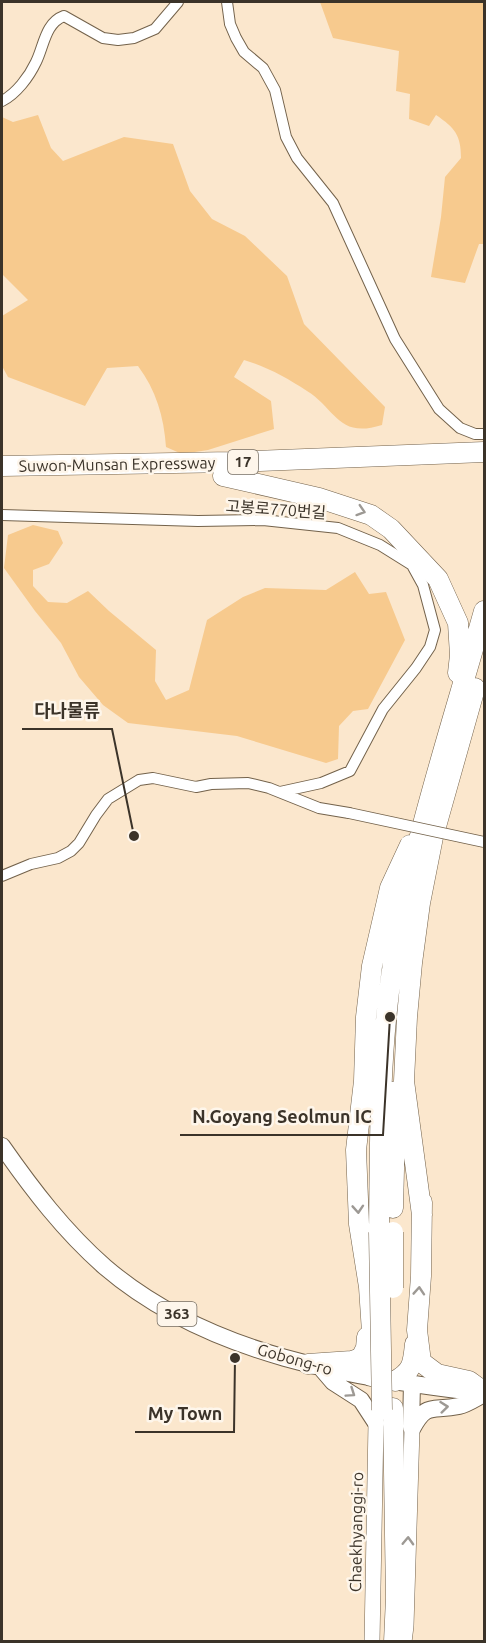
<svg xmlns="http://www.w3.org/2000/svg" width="486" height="1643" font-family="Ubuntu,'Noto Sans KR',sans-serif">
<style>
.green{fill:#f7ca8e}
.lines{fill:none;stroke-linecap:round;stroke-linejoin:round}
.street-casing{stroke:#73624b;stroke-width:12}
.secondary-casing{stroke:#73624b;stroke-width:16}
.primary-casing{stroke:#73624b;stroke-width:18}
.highway-casing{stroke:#73624b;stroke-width:21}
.street{stroke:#fff;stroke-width:10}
.secondary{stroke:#fff;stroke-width:15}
.primary{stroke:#fff;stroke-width:16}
.highway{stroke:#fff;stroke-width:20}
.street-bridge-casing{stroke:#73624b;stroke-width:12;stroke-linecap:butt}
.highway-bridge-casing{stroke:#73624b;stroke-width:21;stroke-linecap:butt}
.street-bridge{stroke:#fff;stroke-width:10}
.highway-bridge{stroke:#fff;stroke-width:20}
.oneway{stroke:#9d9994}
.labels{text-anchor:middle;stroke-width:5;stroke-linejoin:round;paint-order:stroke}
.shield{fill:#fef6eb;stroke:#766e63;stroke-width:1.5}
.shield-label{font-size:15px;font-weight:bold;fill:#3b3329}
.street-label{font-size:16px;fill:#3b3329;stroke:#fef6eb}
.leader{fill:none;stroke:#3b3329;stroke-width:2}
.callout-dot{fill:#3b3329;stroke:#fef6eb;stroke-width:2}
.callout-label{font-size:18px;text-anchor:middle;font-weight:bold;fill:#3b3329;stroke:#fef6eb;stroke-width:5;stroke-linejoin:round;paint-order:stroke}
</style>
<rect width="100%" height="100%" fill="#fbe7cd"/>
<path class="green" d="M320,2H484V244H479L465,283L431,277L441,217L445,177L461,158C461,135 455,128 436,115L429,126L409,119L410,94L396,91L399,51L333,38Z
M38,115L51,148L63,161L124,137L173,144L190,191L212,219L245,236L287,276L304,324L385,407L382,425C338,439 336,409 307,391C287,378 267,367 244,360L234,377L271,401L274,429L208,450L182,454L166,447C164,417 156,390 138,366L107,368L85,406L8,377L2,366V316L28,300L2,274V117L13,122Z
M33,525L58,531L63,543L49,564L33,570V586L48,602L67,603L88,591L109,611L156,650L155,681L166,700L189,690L207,620L243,597L265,588L326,590L355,572L369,594L386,592L405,640L368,709L353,711L339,726L338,759L326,763L237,736L128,723L103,705L79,677L61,643L35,611L4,568L8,535Z"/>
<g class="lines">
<g class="street-casing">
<path id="street" d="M227,2L230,24L236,38L244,52L263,68L275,90L286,137L297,158L333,203L395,339L439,409L460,428L475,434H484
M2,101C16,94 29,77 36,62C44,46 45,23 64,16L103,38L118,40L134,38L155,29L178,2
M2,515L198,521L263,520L338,528L380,545L412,565L423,585L435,630L430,647L416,668L383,709L350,771L321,783L280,792
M2,876L31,864L58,858L71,851L79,843L96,815L108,799L139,780L153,778L196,787L211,784L248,783L269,788L319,808L349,813"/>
</g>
<g class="secondary-casing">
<path id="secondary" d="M372,1642L376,1423
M404,1642L406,1626L412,1429"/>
</g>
<g class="primary-casing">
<path id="primary" d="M2,1146C32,1189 64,1231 105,1267C209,1356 353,1378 484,1393
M321,1368L333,1382L361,1400L376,1423
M411,1427L412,1383
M412,1429C427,1401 432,1412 459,1406C468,1404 476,1398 484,1394"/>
</g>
<g class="highway-casing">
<path id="highway" d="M2,466L232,462L484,452
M223,476L319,498L371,515L391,529L438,579L458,623L460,655L458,673
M422,1202L421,1276L417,1330L421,1362L437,1374L469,1381L484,1392
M393,1208L396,1091
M422,1215L404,1081L407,1017L412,963L420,903L433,837L475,688
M379,1232C380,1147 379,1061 391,977C409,852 450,732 484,611
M308,1364L352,1361L361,1358L366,1348L367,1337
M371,1376L373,1347L369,1287L359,1224L356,1150L364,1081L366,1017L372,966L390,888L410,845
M395,1381C413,1371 413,1363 415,1344
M393,1408L396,1598L394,1642"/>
</g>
<use href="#street" class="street"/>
<use href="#secondary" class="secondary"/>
<use href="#primary" class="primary"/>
<use href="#highway" class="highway"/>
<g class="street-bridge-casing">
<path id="street-bridge" d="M349,813L484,842"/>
</g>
<g class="highway-bridge-casing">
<path id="highway-bridge" d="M379,1232L382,1410
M393,1288V1232"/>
</g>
<use href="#street-bridge" class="street-bridge"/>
<use href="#highway-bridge" class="highway-bridge"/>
</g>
<defs><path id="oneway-chevron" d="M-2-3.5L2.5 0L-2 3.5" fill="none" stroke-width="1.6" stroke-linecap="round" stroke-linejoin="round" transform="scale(1.5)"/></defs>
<g class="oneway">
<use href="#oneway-chevron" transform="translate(361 511) rotate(18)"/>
<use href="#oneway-chevron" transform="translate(358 1209) rotate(86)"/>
<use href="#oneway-chevron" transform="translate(419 1291) rotate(-86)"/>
<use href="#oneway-chevron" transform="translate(351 1393) rotate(34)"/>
<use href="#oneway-chevron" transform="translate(444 1407) rotate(-6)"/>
<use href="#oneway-chevron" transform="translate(408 1541) rotate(-88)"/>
</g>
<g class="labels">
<g class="shield">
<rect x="228" y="450" width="30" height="24" rx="4.5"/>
<rect x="157.5" y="1302" width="39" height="24" rx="4.5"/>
</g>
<g class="shield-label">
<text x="243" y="467">17</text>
<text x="177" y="1319">363</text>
</g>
<g class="street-label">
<text transform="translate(117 464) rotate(-1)" y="6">Suwon-Munsan Expressway</text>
<text transform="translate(276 509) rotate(4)" y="6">고봉로770번길</text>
<text transform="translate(295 1359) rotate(16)" y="6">Gobong-ro</text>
<text transform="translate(356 1532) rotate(-89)" y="6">Chaekhyanggi-ro</text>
</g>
</g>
<path class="leader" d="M134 836L112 729H22M390 1017L383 1135H180M235 1358L234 1432H135"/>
<g class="callout-dot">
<circle cx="134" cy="836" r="6"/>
<circle cx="390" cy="1017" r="6"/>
<circle cx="235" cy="1358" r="6"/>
</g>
<g class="callout-label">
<text x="67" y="717">다나물류</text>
<text x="282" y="1123">N.Goyang Seolmun IC</text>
<text x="185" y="1420">My Town</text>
</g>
<rect width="486" height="1643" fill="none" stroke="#3b3329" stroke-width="6"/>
</svg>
